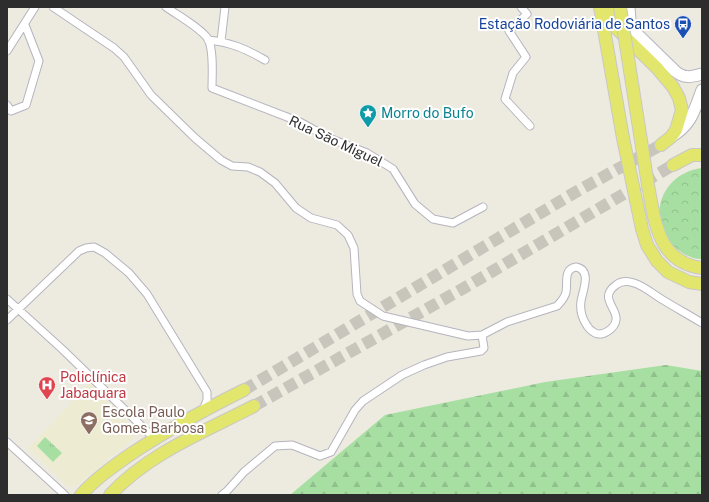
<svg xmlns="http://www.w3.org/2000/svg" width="709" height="502" font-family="'Public Sans',sans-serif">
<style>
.education{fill:#edebd2}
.grass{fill:url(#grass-tufts)}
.forest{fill:url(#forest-firs)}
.park{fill:url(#park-crowns)}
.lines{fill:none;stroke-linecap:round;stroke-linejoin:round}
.primary-tunnel{stroke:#c7c5bc;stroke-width:12;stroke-dasharray:12 6;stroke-linecap:butt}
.street-casing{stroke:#b5b4bf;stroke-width:9}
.secondary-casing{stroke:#b5b4bf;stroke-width:13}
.primary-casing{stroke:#c8c8c8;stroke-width:14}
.street{stroke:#fff;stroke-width:7}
.secondary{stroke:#fff;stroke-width:11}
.primary{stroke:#e3e66c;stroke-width:12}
.primary-bridge-casing{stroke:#c8c8c8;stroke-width:14;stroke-linecap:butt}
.primary-bridge{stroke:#e3e66c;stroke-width:12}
.labels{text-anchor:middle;stroke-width:4;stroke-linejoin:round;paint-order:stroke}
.transit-label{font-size:14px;fill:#164399;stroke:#fff;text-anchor:end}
.culture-label{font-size:14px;fill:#0d838f;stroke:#fff;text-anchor:start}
.street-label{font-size:14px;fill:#2d2d2d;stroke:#fff}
.health-label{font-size:14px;fill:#be3a42;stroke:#fff;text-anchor:start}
.education-label{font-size:14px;fill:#785e54;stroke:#fff;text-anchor:start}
</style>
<defs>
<pattern id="grass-tufts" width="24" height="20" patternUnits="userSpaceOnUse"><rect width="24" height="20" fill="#a7dfa2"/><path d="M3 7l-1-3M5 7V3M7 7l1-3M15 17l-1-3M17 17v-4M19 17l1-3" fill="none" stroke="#90c08c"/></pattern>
<pattern id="forest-firs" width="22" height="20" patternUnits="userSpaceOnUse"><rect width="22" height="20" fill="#a7dfa2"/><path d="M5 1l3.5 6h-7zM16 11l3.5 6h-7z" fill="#90c08c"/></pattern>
<pattern id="park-crowns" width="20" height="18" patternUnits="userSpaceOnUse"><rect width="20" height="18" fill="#a7dfa2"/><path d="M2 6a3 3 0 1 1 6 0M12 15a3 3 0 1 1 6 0" fill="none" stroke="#90c08c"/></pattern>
</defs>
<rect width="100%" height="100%" fill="#edebe0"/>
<path class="education" d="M90,383L131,426L136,432V436L76,486L70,488L28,448Z"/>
<path class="grass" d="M45,437L62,453L53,462L37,446Z"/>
<path class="forest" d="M666,365L702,371V495H290L385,415L545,382Z"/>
<path class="park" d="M702,168V259C693,259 684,255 677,249C644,222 660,173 702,168Z"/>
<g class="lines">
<path class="primary-tunnel" d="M244,390L574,193L661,145
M254,406L464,288L673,165"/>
<g class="street-casing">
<path id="street" d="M53,7L114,48L124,57L151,95L195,138L221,160L232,166L248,167L260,172L275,183L296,208L311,218L337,225L348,235L354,248L357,294L360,301L383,316L468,336L482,335L507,322L557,306C561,302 565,297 566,292C568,283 563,269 576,267C592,270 583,290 581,301C580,309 582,318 586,324C588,328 591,331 595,333C603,337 615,328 616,320C618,308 598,298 616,285C621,281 628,281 634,283C644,286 653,294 663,300C676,308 689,315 702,323
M166,7C177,15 201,28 208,39C214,50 212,76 212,88L300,122L329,138L367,153L393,169L415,204L433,219L453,223L483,207
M521,7L527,14L509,31L526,57L513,73L505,99L530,126
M208,40C230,42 246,49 265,60
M221,41L225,7
M7,51L35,7
M7,105L11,111L26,105L39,61L25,25
M7,299L62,349L154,438
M7,320L79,251L86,248L94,247L105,253L129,273L147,294L207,392V400L203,410
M7,442L65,495
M222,495L227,491L244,472L275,446L292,445L320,456L331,452L355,410L363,401L402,375L424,365L447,357L481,351L484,348L482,335"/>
</g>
<g class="secondary-casing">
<path id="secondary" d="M629,7L630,20L635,32L675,71C684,79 691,77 702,74
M671,137C692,124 694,111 702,90"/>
</g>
<g class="primary-casing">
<path id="primary" d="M600,7L623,138L642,229L647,245L657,261L668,272L689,282L702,284
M610,7L613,20L617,29L657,68L673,87L679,98L682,110L676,130L671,137L661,145
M673,165L692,155H702
M648,185C655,221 657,262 702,268
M81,495C94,480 111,468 128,456C165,431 204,410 244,390
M110,495C149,453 204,432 254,406"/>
</g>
<use href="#street" class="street"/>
<use href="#secondary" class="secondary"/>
<use href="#primary" class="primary"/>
<g class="primary-bridge-casing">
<path id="primary-bridge" d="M620,7L648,185"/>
</g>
<use href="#primary-bridge" class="primary-bridge"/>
</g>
<defs>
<g id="bus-pin" transform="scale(0.9)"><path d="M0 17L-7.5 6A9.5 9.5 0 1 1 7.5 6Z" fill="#1a4fb4" stroke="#fff"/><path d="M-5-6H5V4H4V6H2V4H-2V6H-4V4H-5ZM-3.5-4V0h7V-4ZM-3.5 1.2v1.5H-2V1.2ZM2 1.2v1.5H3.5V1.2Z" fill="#fff"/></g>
<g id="sight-pin" transform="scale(0.9)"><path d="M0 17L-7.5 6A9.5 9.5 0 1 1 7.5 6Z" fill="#0f9aa8" stroke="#fff"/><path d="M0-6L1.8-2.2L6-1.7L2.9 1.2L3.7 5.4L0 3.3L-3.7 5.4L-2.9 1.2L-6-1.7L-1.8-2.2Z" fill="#fff"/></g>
<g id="hospital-pin" transform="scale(0.9)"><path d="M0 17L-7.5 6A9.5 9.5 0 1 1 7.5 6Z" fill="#e0444e" stroke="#fff"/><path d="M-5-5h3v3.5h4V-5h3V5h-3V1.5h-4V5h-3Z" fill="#fff"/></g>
<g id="school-pin" transform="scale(0.9)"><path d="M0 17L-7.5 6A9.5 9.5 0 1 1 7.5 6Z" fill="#8d6e63" stroke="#fff"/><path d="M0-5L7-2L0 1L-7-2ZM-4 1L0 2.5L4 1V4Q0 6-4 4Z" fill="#fff"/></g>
</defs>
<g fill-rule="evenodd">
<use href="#bus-pin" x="683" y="24"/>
<use href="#sight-pin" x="368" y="113"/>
<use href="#hospital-pin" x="47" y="385"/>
<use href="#school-pin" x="89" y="420"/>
</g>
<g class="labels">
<g class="transit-label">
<text x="670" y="29">Estação Rodoviária de Santos</text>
</g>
<g class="culture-label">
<text x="381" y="118">Morro do Bufo</text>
</g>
<g class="street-label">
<text transform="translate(336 141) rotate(25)" y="5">Rua São Miguel</text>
</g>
<g class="health-label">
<text x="60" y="382">Policlínica<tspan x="60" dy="16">Jabaquara</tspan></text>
</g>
<g class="education-label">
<text x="102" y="417">Escola Paulo<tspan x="102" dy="16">Gomes Barbosa</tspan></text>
</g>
</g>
<rect width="709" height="502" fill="none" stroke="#2d2d2d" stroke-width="16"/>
</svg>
